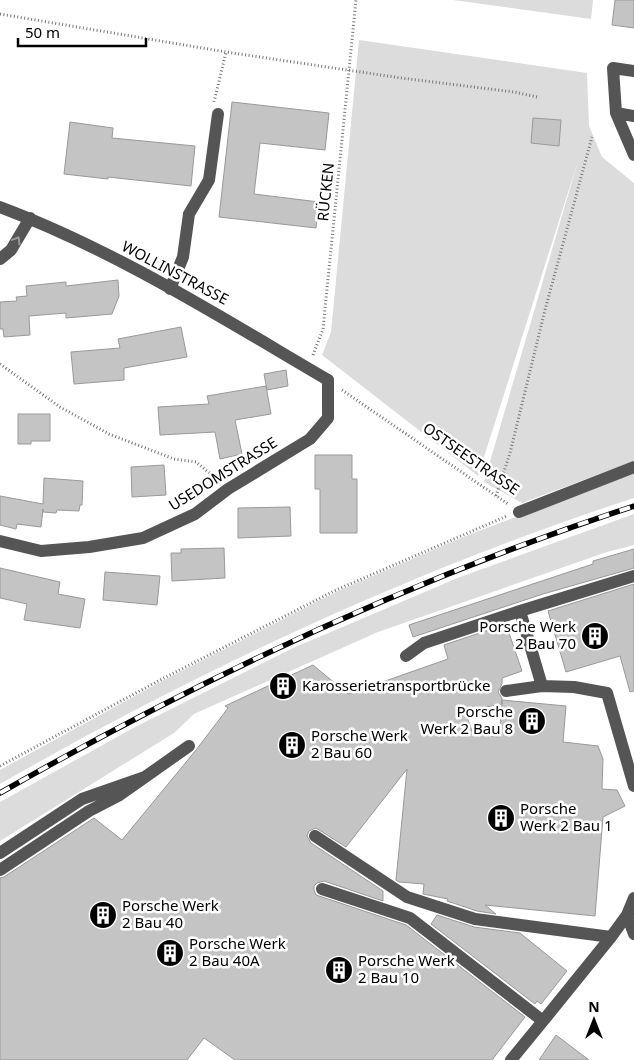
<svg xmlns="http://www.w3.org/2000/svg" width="634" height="1060" font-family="'Noto Sans',sans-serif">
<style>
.green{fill:#dcdcdc}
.building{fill:#c4c4c4;stroke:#999;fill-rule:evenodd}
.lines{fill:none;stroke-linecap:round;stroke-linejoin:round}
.path{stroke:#777;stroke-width:3;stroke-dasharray:1 2.5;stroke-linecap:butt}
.minor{stroke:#555;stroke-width:12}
.rail-casing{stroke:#000;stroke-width:5.5}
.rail{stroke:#fff;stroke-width:4;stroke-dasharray:11;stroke-linecap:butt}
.oneway{stroke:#999}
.labels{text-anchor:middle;stroke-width:5;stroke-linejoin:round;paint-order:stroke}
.street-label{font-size:15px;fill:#000;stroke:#fff}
.poi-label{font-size:15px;fill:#000;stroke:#fff;text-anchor:start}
</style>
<rect width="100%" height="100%" fill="#fff"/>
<path class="green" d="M453,0H593L591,19Z
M359,40L587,73L589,126L602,157L634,183V461L522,503L484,482L578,161L478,476L322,355L331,332Z
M634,473V498C413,570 201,669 0,784V770L162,681L336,592L468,535Z
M634,514V545L607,552L378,632L194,714L174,733L0,841V802L135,727L293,648L460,577Z"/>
<path class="building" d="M615,0H634V28L612,25Z
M232,102L329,113L325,150L260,143L254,194L319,202L316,228L219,217Z
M533,118L561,120L559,146L531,143Z
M70,122L113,128L112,138L195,146L191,186L108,177V179L64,174Z
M118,280L119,296L112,314L66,318V313L29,316L30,335L4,337L3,329H0V302L17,301L16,297L27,296L26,286L66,282V286Z
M181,327L187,357L124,368V380L74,384L71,352L120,348L118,339Z
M286,370L288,386L267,390L264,374Z
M266,386L271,414L235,420L242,454L220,459L215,432L160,435L158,407L209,404L207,396Z
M18,414H50V441H31V444H18Z
M315,455H352V479H357V533H320V489H315Z
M164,465L166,495L132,497L131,467Z
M44,478L83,481L82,505H80L79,511L57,510L56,513L43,512V509L41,527L17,524L16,529L0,525V496L43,504Z
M290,507L291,536L238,538V508Z
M224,548L225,578L172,581L171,553H181V549Z
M634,549V568L543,594L413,637L409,625L593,564V561Z
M0,568L60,582L58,594L85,599L80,628L24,620L27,604L0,598Z
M105,572L160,576L157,605L103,600Z
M634,584V691L630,692L620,656L566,672L548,611Z
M506,624L522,671L502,678V684L498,692L502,698V704V700L566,706L563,742L598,746L603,759L602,789L617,790L625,806L603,817L595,916L485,905L496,914L477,911L447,901L448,899L423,894L424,884L399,882L396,880L407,769L346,847L316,828L309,831L307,836L311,843L383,891V901L324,881L317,883L314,886V890L316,895L406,925L525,1017L492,1060H235L204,1038L187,1060H0V878L4,877L94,818L122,840L196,750L228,708L225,706L313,665L348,694L448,659L444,645ZM502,704L499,737L473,734L465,711Z
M437,915L474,927L520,933L567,971L541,1004L537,1001L535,1004L431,924Z
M556,1035L589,1060H539Z"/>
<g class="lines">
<path class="path" d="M0,14L226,52L401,78L514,92L537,97
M214,102L226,52
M313,355L323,329L356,0
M0,364L60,407L109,434L174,459L196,462L218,480
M342,390L508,504
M496,496L510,453L545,310L592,137
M0,766L162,679L334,591L507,516"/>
<path class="minor" d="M634,71L613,68L616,113L634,155
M616,113L634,116
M0,207C115,250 222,318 328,380V418L310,439L228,489L195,514L143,538L89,547L41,551L0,541
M0,259L11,250L30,218
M170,289L183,257L189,214L209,180L218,114
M519,512L634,467
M520,611L634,576
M406,656L424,643L520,611L542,686
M506,691L542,686L574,687L607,693L634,786
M145,777L189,746
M315,836L407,897L475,919L611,937L543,1021
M0,853L82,799L145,777L118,796L89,811L0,870
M322,889L410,918L543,1021L511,1060
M634,913L627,915L634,934
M611,937L627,915L634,898"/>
<g class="rail-casing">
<path id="rail" d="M0,793C203,677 411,579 634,506"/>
</g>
<use href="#rail" class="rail"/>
</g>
<defs><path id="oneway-chevron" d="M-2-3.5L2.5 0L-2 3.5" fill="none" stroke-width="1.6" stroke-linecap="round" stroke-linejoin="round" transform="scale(1.25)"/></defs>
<use class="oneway" href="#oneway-chevron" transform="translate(17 240) rotate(-59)"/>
<defs>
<g id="building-disc" transform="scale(1.4375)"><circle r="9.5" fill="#000" stroke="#fff"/><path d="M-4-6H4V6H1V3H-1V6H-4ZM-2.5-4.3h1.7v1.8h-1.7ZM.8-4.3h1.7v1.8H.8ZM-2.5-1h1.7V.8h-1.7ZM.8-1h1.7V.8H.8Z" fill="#fff"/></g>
</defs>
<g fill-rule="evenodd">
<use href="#building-disc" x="595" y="636"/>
<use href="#building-disc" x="283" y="686"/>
<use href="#building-disc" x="532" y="721"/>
<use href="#building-disc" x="292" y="745"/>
<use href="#building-disc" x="501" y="818"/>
<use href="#building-disc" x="103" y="915"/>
<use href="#building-disc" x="170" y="953"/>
<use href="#building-disc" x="339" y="970"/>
</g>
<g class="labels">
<g class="street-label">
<text transform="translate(326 192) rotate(-84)" y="5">RÜCKEN</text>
<text transform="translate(175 273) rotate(28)" y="5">WOLLINSTRASSE</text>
<text transform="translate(471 459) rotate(35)" y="5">OSTSEESTRASSE</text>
<text transform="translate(223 474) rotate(-32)" y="5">USEDOMSTRASSE</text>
</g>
<g class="poi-label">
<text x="576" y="632" text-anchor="end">Porsche Werk<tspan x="576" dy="17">2 Bau 70</tspan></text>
<text x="302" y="691">Karosserietransportbrücke</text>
<text x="513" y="717" text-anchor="end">Porsche<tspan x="513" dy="17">Werk 2 Bau 8</tspan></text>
<text x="311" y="741">Porsche Werk<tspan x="311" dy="17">2 Bau 60</tspan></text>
<text x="520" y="814">Porsche<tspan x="520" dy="17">Werk 2 Bau 1</tspan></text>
<text x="122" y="911">Porsche Werk<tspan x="122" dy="17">2 Bau 40</tspan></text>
<text x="189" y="949">Porsche Werk<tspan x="189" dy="17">2 Bau 40A</tspan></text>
<text x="358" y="966">Porsche Werk<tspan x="358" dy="17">2 Bau 10</tspan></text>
</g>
</g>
<g transform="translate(594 1020)" stroke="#ffffff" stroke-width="4" paint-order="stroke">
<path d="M0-4L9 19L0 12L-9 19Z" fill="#000000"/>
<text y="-8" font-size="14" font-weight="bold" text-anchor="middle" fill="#000000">N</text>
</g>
<path d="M18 38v8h128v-8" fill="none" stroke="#000000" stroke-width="2.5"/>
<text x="25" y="38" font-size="15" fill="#000000" stroke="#ffffff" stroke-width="4" paint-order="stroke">50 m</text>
</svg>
